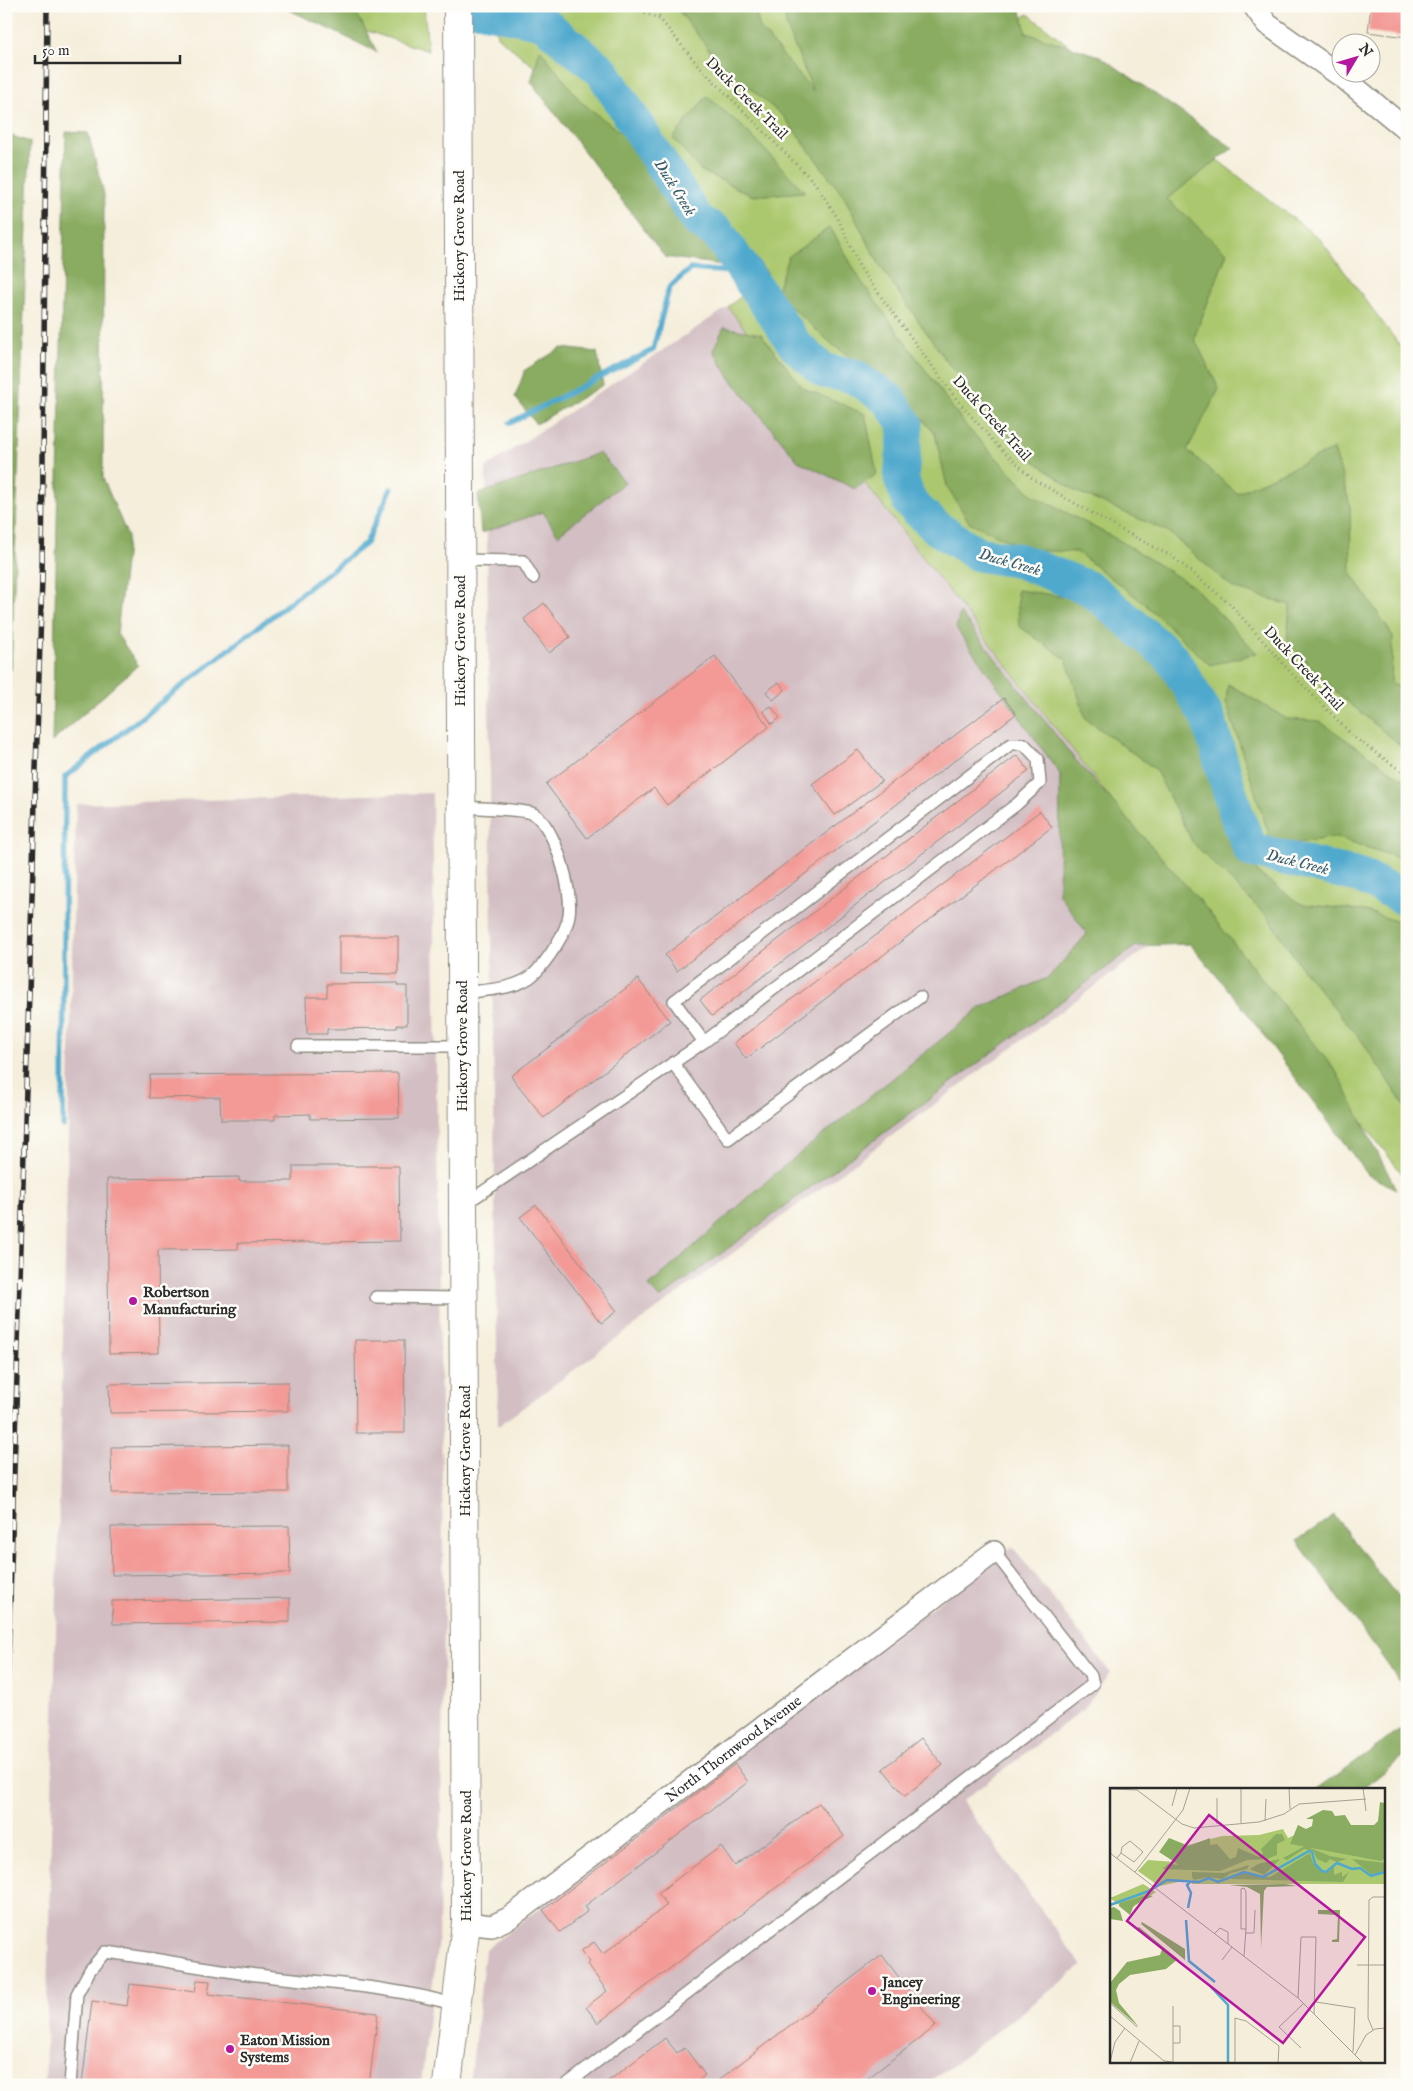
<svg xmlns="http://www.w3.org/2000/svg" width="1413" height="2091" font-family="'IM FELL English',serif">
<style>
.industrial{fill:#d2bec3}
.green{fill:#acc86e;stroke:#6c7a4c}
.forest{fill:#89ac61;stroke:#5a6c46}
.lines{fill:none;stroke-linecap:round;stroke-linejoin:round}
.stream{stroke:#4fa9cd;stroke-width:5.5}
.river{stroke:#4fa9cd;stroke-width:35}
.building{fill:#f39a96}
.service-casing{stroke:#908c83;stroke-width:14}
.minor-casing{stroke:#908c83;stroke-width:24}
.secondary-casing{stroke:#908c83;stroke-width:30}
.path{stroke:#908c83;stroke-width:3;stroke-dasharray:1 4;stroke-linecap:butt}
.service{stroke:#fff;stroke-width:11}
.minor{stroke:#fff;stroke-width:21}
.secondary{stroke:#fff;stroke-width:28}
.rail-casing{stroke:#2b2b2b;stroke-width:5.5}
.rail{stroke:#fdfcf7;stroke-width:4;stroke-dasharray:11;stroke-linecap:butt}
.poi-dot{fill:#b5179e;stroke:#fdfcf7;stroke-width:2}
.labels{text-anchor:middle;stroke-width:5;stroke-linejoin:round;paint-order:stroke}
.street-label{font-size:15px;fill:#2b2b2b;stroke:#fdfcf7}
.poi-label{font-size:15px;font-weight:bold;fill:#2b2b2b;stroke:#fdfcf7;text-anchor:start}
.water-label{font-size:16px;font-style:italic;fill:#395d6c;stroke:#fdfcf7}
.inset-river{fill:none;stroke:#4fa9cd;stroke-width:2.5}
.inset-road{fill:none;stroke:#a4a095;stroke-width:1}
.view{fill:#b5179e;fill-opacity:0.15;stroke:#b5179e;stroke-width:2.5}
.inset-edge{fill:none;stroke:#2b2b2b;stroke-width:2.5}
</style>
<rect width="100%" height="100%" fill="#fdfcf7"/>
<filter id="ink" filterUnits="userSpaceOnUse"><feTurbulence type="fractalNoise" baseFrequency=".02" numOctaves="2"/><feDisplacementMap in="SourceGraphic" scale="10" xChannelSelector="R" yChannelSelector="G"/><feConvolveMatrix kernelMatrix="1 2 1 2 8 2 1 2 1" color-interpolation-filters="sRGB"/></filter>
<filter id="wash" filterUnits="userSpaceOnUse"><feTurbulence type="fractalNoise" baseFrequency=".0096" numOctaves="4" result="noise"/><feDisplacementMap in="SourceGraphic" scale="20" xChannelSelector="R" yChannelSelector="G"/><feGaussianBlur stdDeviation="1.12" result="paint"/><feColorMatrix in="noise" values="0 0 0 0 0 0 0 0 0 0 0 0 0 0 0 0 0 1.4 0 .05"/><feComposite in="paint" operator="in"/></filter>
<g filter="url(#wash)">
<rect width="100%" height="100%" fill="#f5eedb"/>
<path class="industrial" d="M728,307L1197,911L498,1426L486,467Z
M432,793L444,1620L439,1930L421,2085H45L76,804Z
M1012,1546L1110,1672L1084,1709L962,1801L1082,1966L927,2085H470L485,1950Z"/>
<path class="green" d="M291,6H424L428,51Z
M496,6H799L876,121L1028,14L1320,239L1407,355V1180L728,307L768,274L741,238L497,36Z"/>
<path class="forest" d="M281,6H353L377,52Z
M675,6H754L760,28L813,91L786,25L784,6H1020L1026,33L1100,56L1233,148L1167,199L1227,253L1194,338L1219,389L1187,450L1237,493L1334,449L1350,505L1351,573L1393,636L1391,684L1407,689V751L1335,691L1287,642L1290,605L1233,588L1167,531L1075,491L1021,451L949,365L879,264L844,197L784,117L717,60Z
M540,49L581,102L641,148L687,220L742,254L730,266L665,257L531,82Z
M707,96L745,129L805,192L753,196L700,170L673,138Z
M66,132L88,133L104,194L103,478L128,537L117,634L138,665L52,742Z
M6,134L30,142L11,670H6Z
M830,227L861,281L966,426L1031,494L1122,542L1194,587L1257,653L1210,665L1144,603L1077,552L1028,550L969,522L947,486L935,434L902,394L833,345L776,293L788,257Z
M724,327L761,334L803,388L865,414L877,474L855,489L798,461L729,377L713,350Z
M561,348L597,352L603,385L536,424L515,397L525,370Z
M599,453L625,482L558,535L543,512L481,533L478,494Z
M1017,590L1067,597L1110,617L1145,647L1177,684L1206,739L1226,830L1259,874L1301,904L1366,911L1407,925V1110L1362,1041L1304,971L1269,919L1193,843L1155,769L1086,719L1066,659L1019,626Z
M960,613L1074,758L1204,906L1337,1073L1396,1189L1368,1175L1241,1005L1190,944L1136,946L660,1299L649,1286L778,1171L980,1008L1049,977L1087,934L1059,894L1060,774L956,628Z
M1228,684L1287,719L1319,721L1407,782V861L1336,837L1273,847L1226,702Z
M1334,1515L1407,1609V1691L1297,1541Z
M1407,1725V1754L1361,1790H1316Z"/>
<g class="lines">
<path class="stream" d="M510,423L653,350L669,288L690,269L747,273
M63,1126L65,777L366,543L391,489"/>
<path class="river" d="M463,6L542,22L602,71L697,220L718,233L796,346L824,371L853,376L888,399L906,425L901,478L910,503L937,528L978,554L1020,561L1091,589L1172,658L1208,718L1237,816L1251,850L1361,876L1407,899"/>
</g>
<g id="blocks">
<path class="building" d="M1371,6L1407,9V37L1368,32Z
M544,603L570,637L549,653L524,619Z
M715,656L769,727L667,805L654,788L587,838L546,784Z
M779,682L785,690L773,700L766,692Z
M1004,698L1016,714L677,971L665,955Z
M771,706L780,718L772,724L763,711Z
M858,750L882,781L835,815L812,784Z
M1017,755L1029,771L712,1016L700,1000Z
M1040,811L1052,827L746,1059L734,1043Z
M339,936H398V974L339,973Z
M638,979L670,1021L544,1118L511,1076Z
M397,983L398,986H407V1025H397V1028L327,1029V1034H307L306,997H327V984Z
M398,1073L399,1118L310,1119V1114L275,1115V1120H221L220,1097L149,1098L150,1075Z
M293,1166H399L400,1241L238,1243V1249L158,1250L159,1353L109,1354L107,1179L239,1177V1181H293Z
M536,1205L617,1311L601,1323L520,1217Z
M355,1340H404L405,1433H356Z
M288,1382V1411L110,1413L109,1384Z
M288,1445V1492L112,1493L111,1447Z
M289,1526L290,1573L112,1575L111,1527Z
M290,1598V1622L113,1624L112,1601Z
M921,1738L943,1765L905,1796L883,1769Z
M735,1764L748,1782L585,1906L588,1911L560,1932L543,1910Z
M819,1803L844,1836L598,2023L586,2007L607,1991L587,1964L590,1962L581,1951L594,1942L603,1954L667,1905L658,1893L721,1846L735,1866Z
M882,1955L936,2026L859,2085H712Z
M197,1980L210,1981L208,1994L378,2013L369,2085H82L92,2001L127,2006L130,1984L195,1992Z
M665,2038L677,2053L685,2048L705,2075L698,2081L701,2085H603Z"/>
</g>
</g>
<g filter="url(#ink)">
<use href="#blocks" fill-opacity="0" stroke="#908c83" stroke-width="1"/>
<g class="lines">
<g class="service-casing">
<path id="service" d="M460,560L523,561L533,578
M462,807C476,808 525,809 534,814C555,827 573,890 569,915C567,932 547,961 535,973C518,990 484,990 462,993
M298,1046H462
M673,1063L728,1139L920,997
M465,1204L704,1042L1017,804L1040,783L1038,759L1024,744H1011L674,1001L704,1042
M376,1297L464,1298
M70,2085L77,1994L90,1970L105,1952C153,1958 201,1968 249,1974C318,1983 389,1985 456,2005
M566,2085L1093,1684L1091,1676L994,1552"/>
</g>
<g class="minor-casing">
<g id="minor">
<path d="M1254,6L1267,24L1345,79L1407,130"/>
<path id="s1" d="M466,1923L492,1926L509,1918L994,1552"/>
</g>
</g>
<g class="secondary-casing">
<path id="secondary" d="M447,2085L466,1923L458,6"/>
</g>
<path class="path" d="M631,6L661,20L696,63L815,183L837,217L860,268L957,400L996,444L1033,479L1118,528L1173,557L1231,605L1293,675L1355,738L1407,775
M655,6L661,20"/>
<use href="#service" class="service"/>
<use href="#minor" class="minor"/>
<use href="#secondary" class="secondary"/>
<g class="rail-casing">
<path id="rail" d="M6,1727L42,578L47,6"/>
</g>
<use href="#rail" class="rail"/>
</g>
</g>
<g class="poi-dot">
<circle cx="133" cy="1301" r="5"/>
<circle cx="872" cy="1991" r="5"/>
<circle cx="230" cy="2049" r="5"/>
</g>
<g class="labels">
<g class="street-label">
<text transform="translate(747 98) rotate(45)" y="5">Duck Creek Trail</text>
<text transform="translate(459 236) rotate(-90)" y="5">Hickory Grove Road</text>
<text transform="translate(992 418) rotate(48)" y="5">Duck Creek Trail</text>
<text transform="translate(460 641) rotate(-90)" y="5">Hickory Grove Road</text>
<text transform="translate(1304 668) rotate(47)" y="5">Duck Creek Trail</text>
<text transform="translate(462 1046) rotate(-90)" y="5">Hickory Grove Road</text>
<text transform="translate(465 1451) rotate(-90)" y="5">Hickory Grove Road</text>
<text dy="5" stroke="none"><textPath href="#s1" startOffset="326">North Thornwood Avenue</textPath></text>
<text transform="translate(466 1856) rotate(-90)" y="5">Hickory Grove Road</text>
</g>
<g class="poi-label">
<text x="143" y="1297">Robertson<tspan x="143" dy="17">Manufacturing</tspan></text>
<text x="882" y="1987">Jancey<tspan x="882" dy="17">Engineering</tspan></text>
<text x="240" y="2045">Eaton Mission<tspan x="240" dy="17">Systems</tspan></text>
</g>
<g class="water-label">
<text transform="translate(676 187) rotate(58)" y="6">Duck Creek</text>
<text transform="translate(1010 561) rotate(16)" y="6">Duck Creek</text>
<text transform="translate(1298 861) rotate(14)" y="6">Duck Creek</text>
</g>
</g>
<g transform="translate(1110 1788)">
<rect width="275" height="275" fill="#f5eedb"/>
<path d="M173,41L178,50L189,45L275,69V96H82V92H78L49,98L28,83L38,72L77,75L78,57L112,48L149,47ZM33,96L46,104L17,123L0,110Z" fill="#acc86e"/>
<path d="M270,14L274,15L275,23V70L271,73L180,56L188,37L196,41L202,38L203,31H196L213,22L222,23L225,28L235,27L241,37H264L268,33ZM166,46H172L175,52L167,56V67L157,71L137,72L110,83L52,81L58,76L69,77L49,64L59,50L79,58L100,50V57L107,56L120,71L126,69L128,60L149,69L153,66L151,61ZM195,58L220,68L237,71L227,74L220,71L216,75L207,71L203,63L194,61L177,72L173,70ZM200,65L203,75L212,83L217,84L224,79V87L232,84V89L239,84L233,94L120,91L132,85L160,89ZM170,71L154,87L140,81L148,76ZM242,71L275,75V83L263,88ZM139,77L137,81L121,85L112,91L99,89L84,92L82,89V84L114,85ZM175,96L187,98L157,99L154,103L151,160L150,106L137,99L119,97ZM36,107L43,108L24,117L20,127L9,118L10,115ZM4,119L10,123L13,133L0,131V120ZM208,122H230L229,154H222V152L227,151L228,127L208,126ZM32,134L75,161V172L31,136ZM29,139L68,171L56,181L20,187L9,196L6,202L9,215L29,239L0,214V195L17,174L50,167L52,161L27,140Z" fill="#89ac61"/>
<path class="inset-river" d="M0,117L39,103L57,92L89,94L99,90L108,94L134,84L153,89L199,63L202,64L205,76L212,83L216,84L227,75L242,81L250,80L261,88L275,84M78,120L81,105L77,97L81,93M76,132L79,173L105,194M101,199L118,217V275"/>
<path class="inset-road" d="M179,0L180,21M253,0L256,23M0,1L27,2L72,36L84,40L149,34L174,26L189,16L256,11M107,10V36M62,18L67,0M155,33L156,11M131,35V0M0,65L188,210L253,275M7,70L11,65L24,74L33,64L20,53L12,59L11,65M25,84L73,22L80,0M136,145H144L145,122M104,146L110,140L118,144V156M134,168L136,141V104L134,100L131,101V141H136M112,172L122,159M247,177H275M188,210L191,149H206L204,226M206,214L245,220L243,264M0,215L27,239M63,218V274M0,228L54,273L63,274M63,238H70V255H63M263,242L258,230L259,112L263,109H275M191,260L169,239L193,216M245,267L256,247L265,241L275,240M0,274L5,254L15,240M20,275L29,253M125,275V230L136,233L169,258L168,275"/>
<path class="view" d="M99,27L255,149L173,255L17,133Z"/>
<rect width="275" height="275" class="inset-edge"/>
</g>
<rect width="1413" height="2091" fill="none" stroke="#fdfcf7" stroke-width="25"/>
<g transform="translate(1356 58) rotate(52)"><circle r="24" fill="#fdfcf7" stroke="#a9a8a5"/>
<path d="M0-4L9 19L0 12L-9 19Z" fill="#b5179e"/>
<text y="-8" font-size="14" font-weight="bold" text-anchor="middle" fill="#2b2b2b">N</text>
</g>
<path d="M35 55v8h145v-8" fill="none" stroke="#2b2b2b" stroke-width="2.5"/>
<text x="42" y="55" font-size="15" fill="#2b2b2b" stroke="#fdfcf7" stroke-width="4" paint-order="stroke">50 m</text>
</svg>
